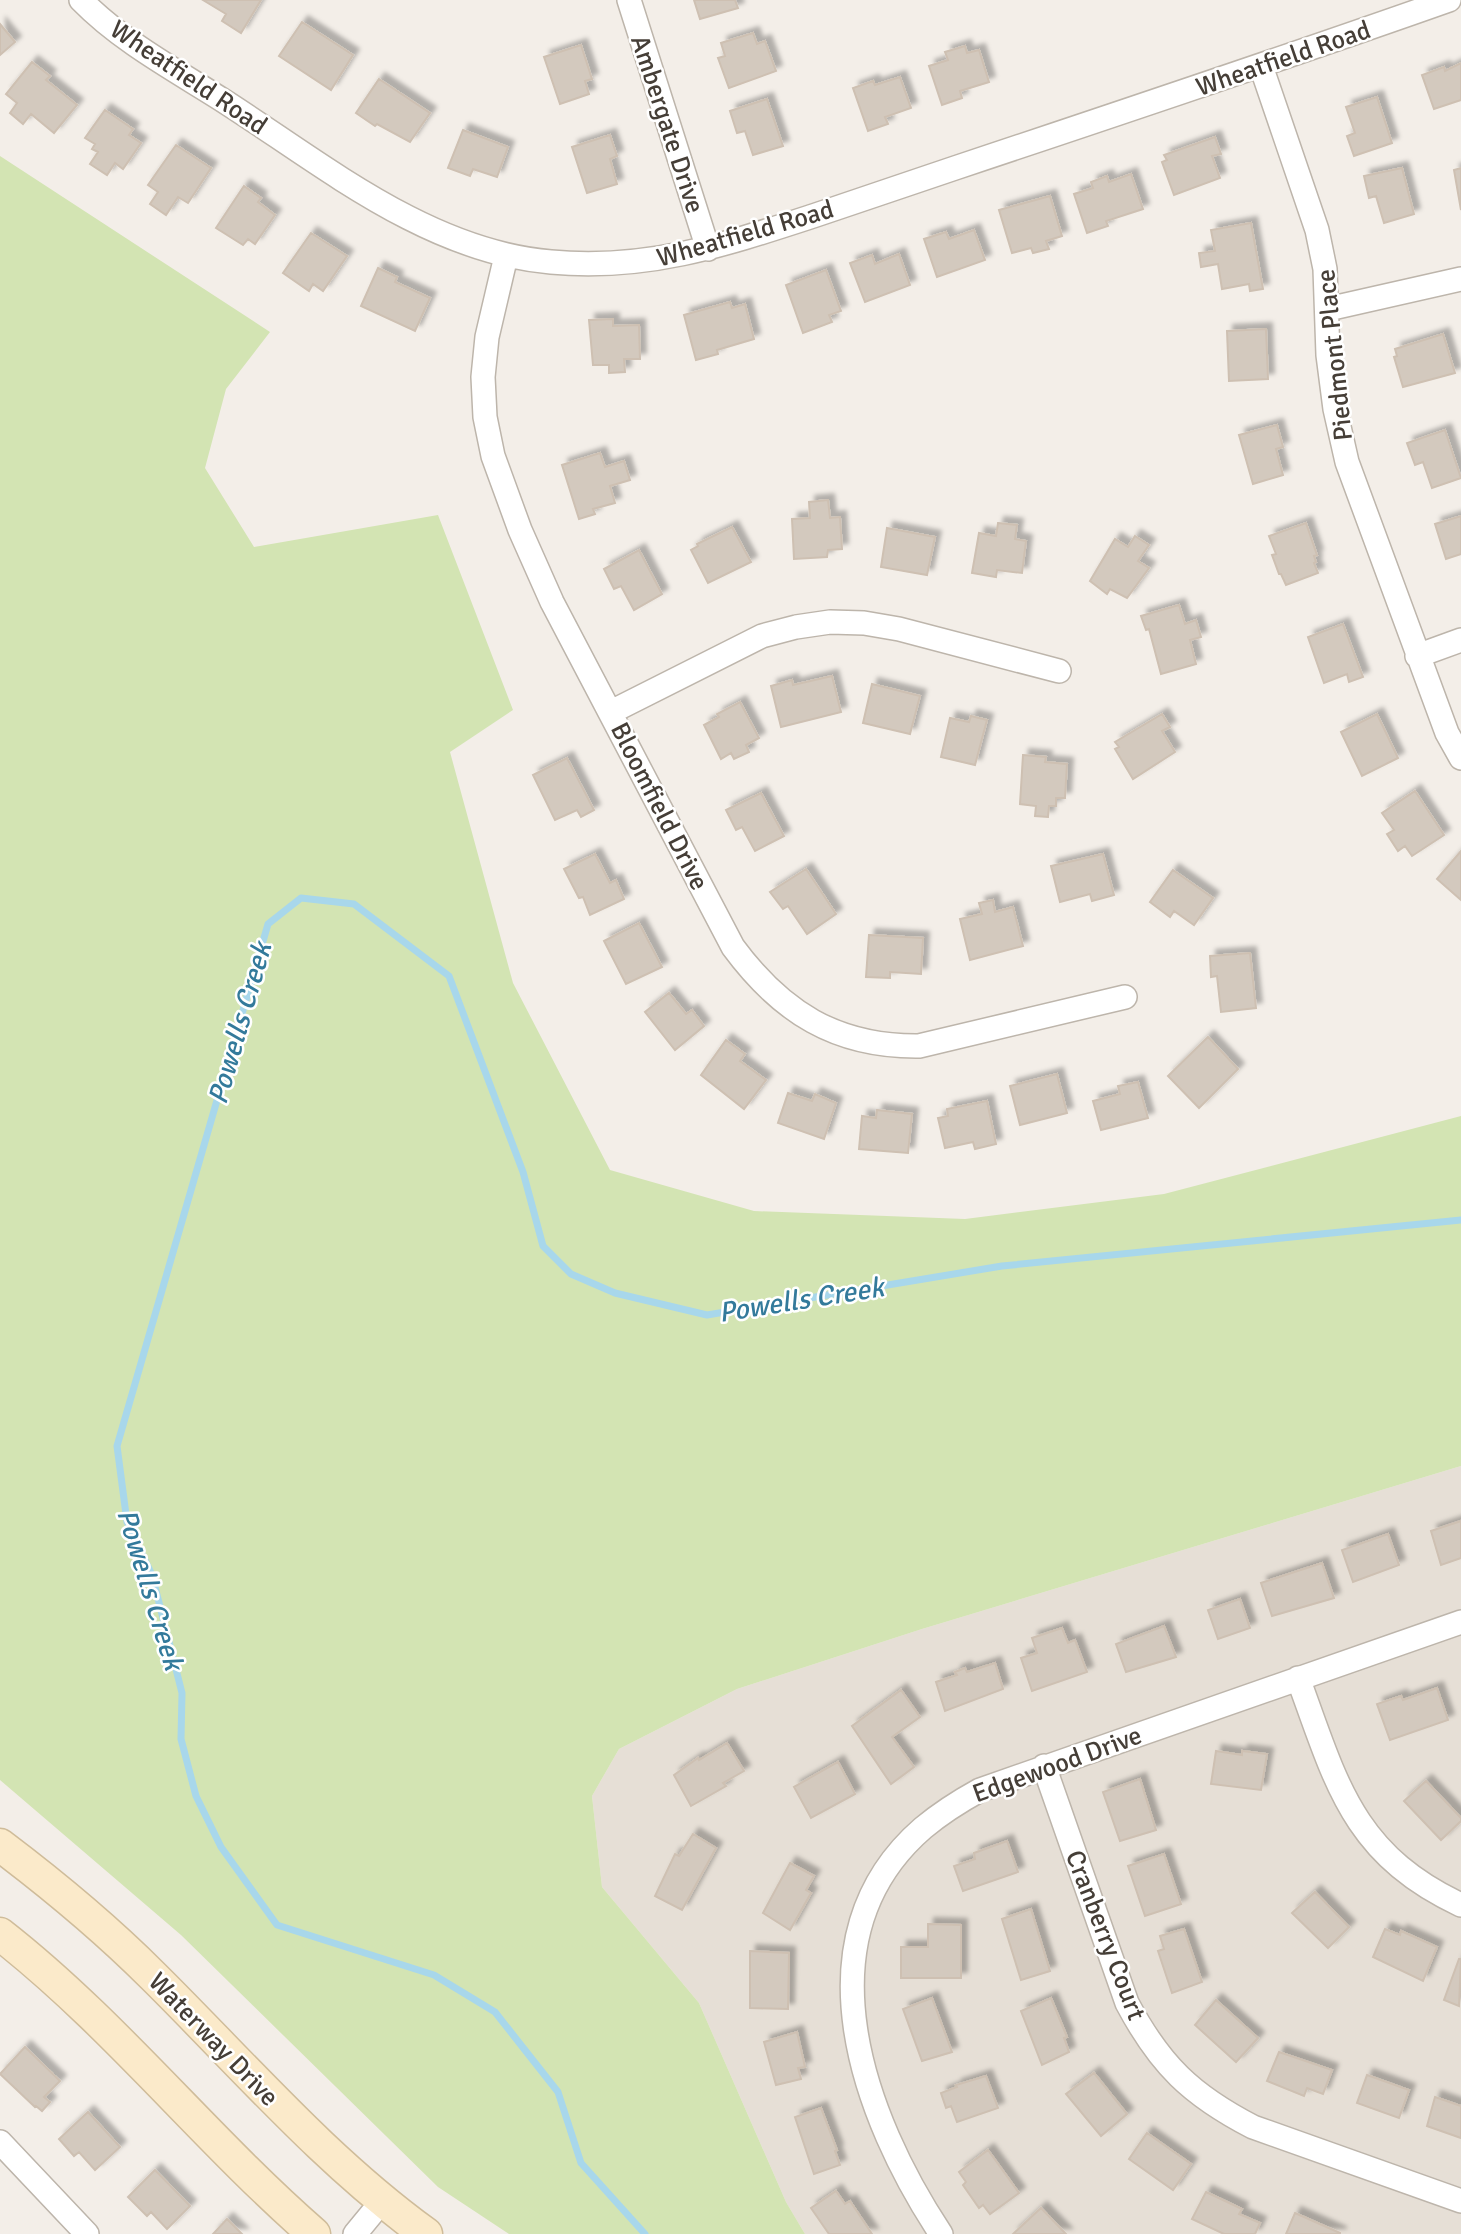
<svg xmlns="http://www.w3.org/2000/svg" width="1461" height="2234" font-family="Signika,sans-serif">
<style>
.residential{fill:#e6dfd6}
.green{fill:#d3e4b3}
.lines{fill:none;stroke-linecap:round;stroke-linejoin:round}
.stream{stroke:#a8d7eb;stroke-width:7}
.building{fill:#d3c9be;stroke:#cec0b2;stroke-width:2;filter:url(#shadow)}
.street-casing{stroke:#bdb5ab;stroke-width:26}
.secondary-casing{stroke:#cfbc9a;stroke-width:35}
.street{stroke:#fff;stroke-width:23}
.secondary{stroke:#fbeaca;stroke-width:32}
.labels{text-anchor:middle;stroke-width:5;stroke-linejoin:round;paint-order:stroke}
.street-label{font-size:26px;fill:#453e37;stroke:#fff}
.water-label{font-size:28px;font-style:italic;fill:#337a9b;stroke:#fff}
</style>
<defs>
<filter id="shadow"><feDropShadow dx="6" dy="-6" stdDeviation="2" flood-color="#0004"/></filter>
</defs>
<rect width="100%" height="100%" fill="#f3eee8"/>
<path class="residential" d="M1461,1466V2234H805L786,2202L699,2003L602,1887L592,1796L619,1749L737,1689L922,1629Z"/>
<path class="green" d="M0,156L270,332L226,389L205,468L254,547L438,515L513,710L450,752L513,983L610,1170L754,1211L965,1219L1164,1194L1461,1116V1466L922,1629L737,1689L619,1749L592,1796L602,1887L699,2003L786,2202L805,2234H509L438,2187L181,1935L0,1780Z"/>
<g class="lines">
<path class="stream" d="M645,2234L581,2163L558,2092L495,2012L434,1975L277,1925L221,1847L196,1796L181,1739L182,1693L152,1575L127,1522L117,1446L268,924L301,898L354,904L449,976L523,1172L543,1246L571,1274L615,1293L707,1315L1002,1266L1461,1220"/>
</g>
<path class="building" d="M203,0H261L241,33L222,21L226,14Z
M694,0H735L738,8L700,19Z
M302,22L353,55L331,90L279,56Z
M0,24L15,42L0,55Z
M753,33L757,44L765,41L776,71L729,88L718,58L725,56L721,43Z
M581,45L592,79L585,81L589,94L560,104L544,57Z
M965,46L967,53L979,50L989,82L960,91L962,98L942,105L929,66L948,60L945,52Z
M32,62L50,76L46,80L77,105L54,133L31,114L23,124L10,113L17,103L6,94Z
M1461,63V100L1434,109L1422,75L1444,67L1445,71Z
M900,77L911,108L885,117L888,124L868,131L853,88L873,81L875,85Z
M379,79L430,113L410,142L377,124L375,126L356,113Z
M1377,97L1392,143L1354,156L1347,136L1355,133L1346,107Z
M767,99L783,146L753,155L745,131L737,133L730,111Z
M105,110L133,129L129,135L141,143L123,169L115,163L107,175L90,164L98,152L92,149L95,144L85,138Z
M463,130L508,147L497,177L473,169L470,176L448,168Z
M610,135L617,156L610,159L617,184L587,193L572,147Z
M1215,137L1221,154L1212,156L1220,178L1174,195L1162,162L1167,160L1164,155Z
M176,145L211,168L188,203L178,197L166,215L150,204L158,192L148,185Z
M1402,168L1414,214L1384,223L1376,196L1369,198L1364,176Z
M1461,168V210L1454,170Z
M1131,174L1143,209L1106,221L1108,226L1087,233L1074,194L1093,188L1091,182L1107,176L1109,182Z
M244,186L261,198L258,202L275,215L255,244L248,239L243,245L216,228Z
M1050,196L1062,236L1046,241L1049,249L1033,253L1031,248L1012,253L999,210Z
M1251,223L1263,289L1250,291L1249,284L1222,289L1218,264L1201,267L1199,253L1215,251L1211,230Z
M974,230L985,260L937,277L924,239L946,232L949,239Z
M311,233L347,256L323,291L313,284L309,291L283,273Z
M899,254L910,285L865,302L850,263L872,255L875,264Z
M378,268L397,277L395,282L430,298L415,331L361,306Z
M826,270L841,311L829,315L832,322L803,333L786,285Z
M730,302L732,308L745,304L754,339L717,350L718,354L696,360L684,315Z
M613,319V326L639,325L640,359H624L625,372L609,373V365H593L589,320Z
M1266,329L1268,379L1229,381L1227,331Z
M1443,334L1455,373L1403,387L1394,357L1397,356L1395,349Z
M1277,425L1283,447L1276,449L1283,475L1253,484L1239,435Z
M1445,430L1461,478L1432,488L1423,462L1415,465L1407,443Z
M600,453L605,467L624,461L630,480L610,486L615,503L593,509L595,514L579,519L562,465Z
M828,500L830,518L840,517L842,549L828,550L827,557L794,559L792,519L810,518L809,502Z
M1461,516V554L1446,559L1435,524Z
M998,523L1017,525L1015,539L1026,541L1022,573L997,570L996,577L972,573L979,533L996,536Z
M1306,523L1317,555L1314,556L1316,562L1314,563L1318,573L1286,585L1281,574H1279L1272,555L1276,554L1269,536Z
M732,527L751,562L708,583L691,550L698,546L697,544Z
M887,528L935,537L927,575L881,567Z
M1135,536L1149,545L1138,561L1149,568L1127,598L1110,589L1107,594L1090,581L1115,539L1128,547Z
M639,550L662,594L634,610L621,586L614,589L604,569Z
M1179,605L1185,624L1196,620L1201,637L1190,640L1196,664L1161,674L1149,629L1146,630L1141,616Z
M1343,624L1363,677L1349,682L1347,674L1324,683L1308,637Z
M832,676L841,712L781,727L771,686L792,680L793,685Z
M872,684L920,696L910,734L863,723Z
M740,702L759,738L746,745L749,752L734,759L731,753L721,759L704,725L719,717L717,714Z
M1162,714L1170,727L1162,731L1175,752L1133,779L1115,749L1119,747L1115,742Z
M1377,714L1398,758L1362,776L1341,732Z
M971,716L987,720L975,765L941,757L950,718L969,722Z
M1023,755L1046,757L1045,762L1067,764L1065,798H1056V806H1049L1048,817L1035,816L1036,806L1020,804Z
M567,758L594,810L581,817L577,810L555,820L533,775Z
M1415,791L1444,835L1412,856L1405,846L1398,851L1387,834L1394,830L1382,813Z
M761,793L784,836L755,851L742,827L736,830L726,810Z
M1461,851V900L1437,879Z
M595,854L610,883L616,880L624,899L590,915L583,897L579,898L564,869Z
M1103,854L1114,895L1092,901L1090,894L1060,902L1051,866Z
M806,869L836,914L807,934L788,906L783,909L770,892Z
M1173,870L1213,898L1194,925L1174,911L1170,917L1150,902Z
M993,900L995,912L1013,907L1023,946L970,960L960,919L982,914L979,903Z
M639,923L662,967L626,984L604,941Z
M869,935L923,938L921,974L890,972V978L866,977Z
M1250,953L1256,1008L1221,1012L1217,976L1211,977L1210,956Z
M669,993L686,1014L692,1010L704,1026L675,1050L645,1012Z
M1208,1037L1238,1069L1199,1108L1168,1076Z
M726,1040L745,1054L740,1061L766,1080L744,1109L701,1075Z
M1057,1074L1067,1113L1020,1125L1010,1086Z
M1138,1082L1148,1118L1101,1130L1093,1101L1120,1094L1118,1086Z
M788,1093L812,1101L815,1094L836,1103L824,1139L778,1123Z
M987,1101L996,1144L975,1149L973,1142L945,1148L938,1118L948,1116L947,1109Z
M877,1110L912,1114L908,1153L859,1149L862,1116L876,1118Z
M1461,1521V1558L1441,1565L1431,1531Z
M1388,1534L1399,1565L1353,1582L1342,1550Z
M1322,1563L1334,1598L1272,1616L1261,1583Z
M1240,1599L1250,1628L1218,1639L1208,1610Z
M1164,1626L1176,1657L1126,1672L1116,1644Z
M1062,1628L1068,1643L1075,1640L1087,1672L1032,1691L1021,1658L1037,1653L1032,1638Z
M995,1663L1003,1689L945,1711L936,1682L957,1675L955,1672L965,1668L967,1672Z
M1437,1688L1448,1720L1390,1740L1377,1704L1401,1696L1403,1700Z
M901,1690L920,1717L892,1737L914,1767L891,1784L852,1726Z
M727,1743L744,1771L723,1783L726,1786L691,1806L674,1775L698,1758L699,1760Z
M1216,1751L1242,1755V1751L1267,1754L1261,1790L1211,1784Z
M838,1762L855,1794L811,1818L794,1787Z
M1140,1779L1156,1830L1120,1841L1103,1792Z
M1426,1781L1461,1818V1821L1441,1840L1404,1801Z
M693,1834L716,1848L682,1910L655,1896L675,1854L679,1856Z
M1007,1841L1018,1872L963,1891L954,1866L975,1859L974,1853Z
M1164,1854L1181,1904L1145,1916L1128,1866Z
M790,1863L814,1876L806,1890L811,1893L790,1930L763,1913Z
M1315,1892L1349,1927L1328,1948L1292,1913Z
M1031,1909L1050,1971L1021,1980L1002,1919Z
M928,1924L961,1925V1978H901V1947H928Z
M1184,1929L1202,1982L1172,1993L1158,1951L1164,1949L1160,1936Z
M1385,1929L1400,1935L1401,1931L1437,1947L1423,1981L1373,1957Z
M750,1951L789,1953L788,2009L750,2008Z
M1459,1959H1461L1459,2006L1444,2000Z
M932,1998L952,2052L922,2061L903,2009Z
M1051,1998L1067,2037L1064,2038L1069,2052L1042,2065L1021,2011Z
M1216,2000L1258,2038L1236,2062L1195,2025Z
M797,2032L805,2067L798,2068L801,2079L776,2085L764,2042Z
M25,2047L60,2081L44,2097L50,2102L42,2111L36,2106L35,2107L0,2074Z
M1279,2052L1332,2070L1323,2094L1307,2088L1304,2096L1267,2081Z
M1094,2073L1127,2114L1101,2136L1066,2094Z
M1367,2075L1409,2090L1399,2118L1357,2103Z
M986,2076L998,2108L957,2122L951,2106L946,2108L941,2093L957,2087L956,2085Z
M1435,2097L1461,2106V2138L1427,2126Z
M821,2108L837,2150L835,2151L840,2165L814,2174L795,2117Z
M88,2112L120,2147L95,2170L79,2152L74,2156L59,2139Z
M1147,2133L1191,2164L1173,2190L1129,2159Z
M988,2150L1019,2193L990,2214L983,2205L979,2208L963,2185L966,2182L959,2172Z
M155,2170L190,2206L167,2229L151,2212L147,2216L128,2197Z
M836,2191L845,2204L850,2201L872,2234H829L811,2208Z
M1206,2192L1242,2209L1239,2214L1260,2223L1255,2234H1224L1192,2219Z
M1041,2208L1066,2234H1013Z
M1295,2213L1340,2233V2234H1286Z
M227,2219L242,2234H213Z"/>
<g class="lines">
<g class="street-casing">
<path id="street" d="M81,0C122,42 177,71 227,103C326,167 430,252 551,262C646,271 724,245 813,216C860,200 908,184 955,168C1120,113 1285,58 1449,0
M629,0L708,249
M1261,66L1317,230L1325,269L1328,355L1335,409L1347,462L1447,733L1461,758
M506,256L487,337L483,377L485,417L493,456L520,530L552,602L733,947C781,1012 836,1047 919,1046L1125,997
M1328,309L1461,279
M1417,656L1461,640
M611,712L762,636L796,627L830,622L864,623L899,629L1059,671
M1298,1678C1336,1782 1352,1854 1461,1905
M1044,1766L1127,2003C1160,2065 1191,2095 1253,2127L1461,2201
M0,2142L87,2234
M355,2234L383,2200
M941,2234C864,2118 796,1938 923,1828C941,1813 960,1801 980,1790L1461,1622"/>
</g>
<g class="secondary-casing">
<path id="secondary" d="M0,1845C53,1885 106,1929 153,1976C242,2064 324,2160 426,2234
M0,1934C114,2023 205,2139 314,2234"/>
</g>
<use href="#street" class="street"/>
<use href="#secondary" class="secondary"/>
</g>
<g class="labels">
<g class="street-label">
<text transform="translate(1283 58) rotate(-19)" y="9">Wheatfield Road</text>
<text transform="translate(189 77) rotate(34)" y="9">Wheatfield Road</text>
<text transform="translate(668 124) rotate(72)" y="9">Ambergate Drive</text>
<text transform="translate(745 233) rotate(-16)" y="9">Wheatfield Road</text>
<text transform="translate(1334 355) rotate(-96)" y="9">Piedmont Place</text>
<text transform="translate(660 806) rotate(63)" y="9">Bloomfield Drive</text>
<text transform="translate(1057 1764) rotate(-20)" y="9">Edgewood Drive</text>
<text transform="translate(1106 1935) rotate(69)" y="9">Cranberry Court</text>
<text transform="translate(214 2039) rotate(46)" y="9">Waterway Drive</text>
</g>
<g class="water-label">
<text transform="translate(239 1023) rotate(-74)" y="10">Powells Creek</text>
<text transform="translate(801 1299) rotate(-9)" y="10">Powells Creek</text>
<text transform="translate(151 1589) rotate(73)" y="10">Powells Creek</text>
</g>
</g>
</svg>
